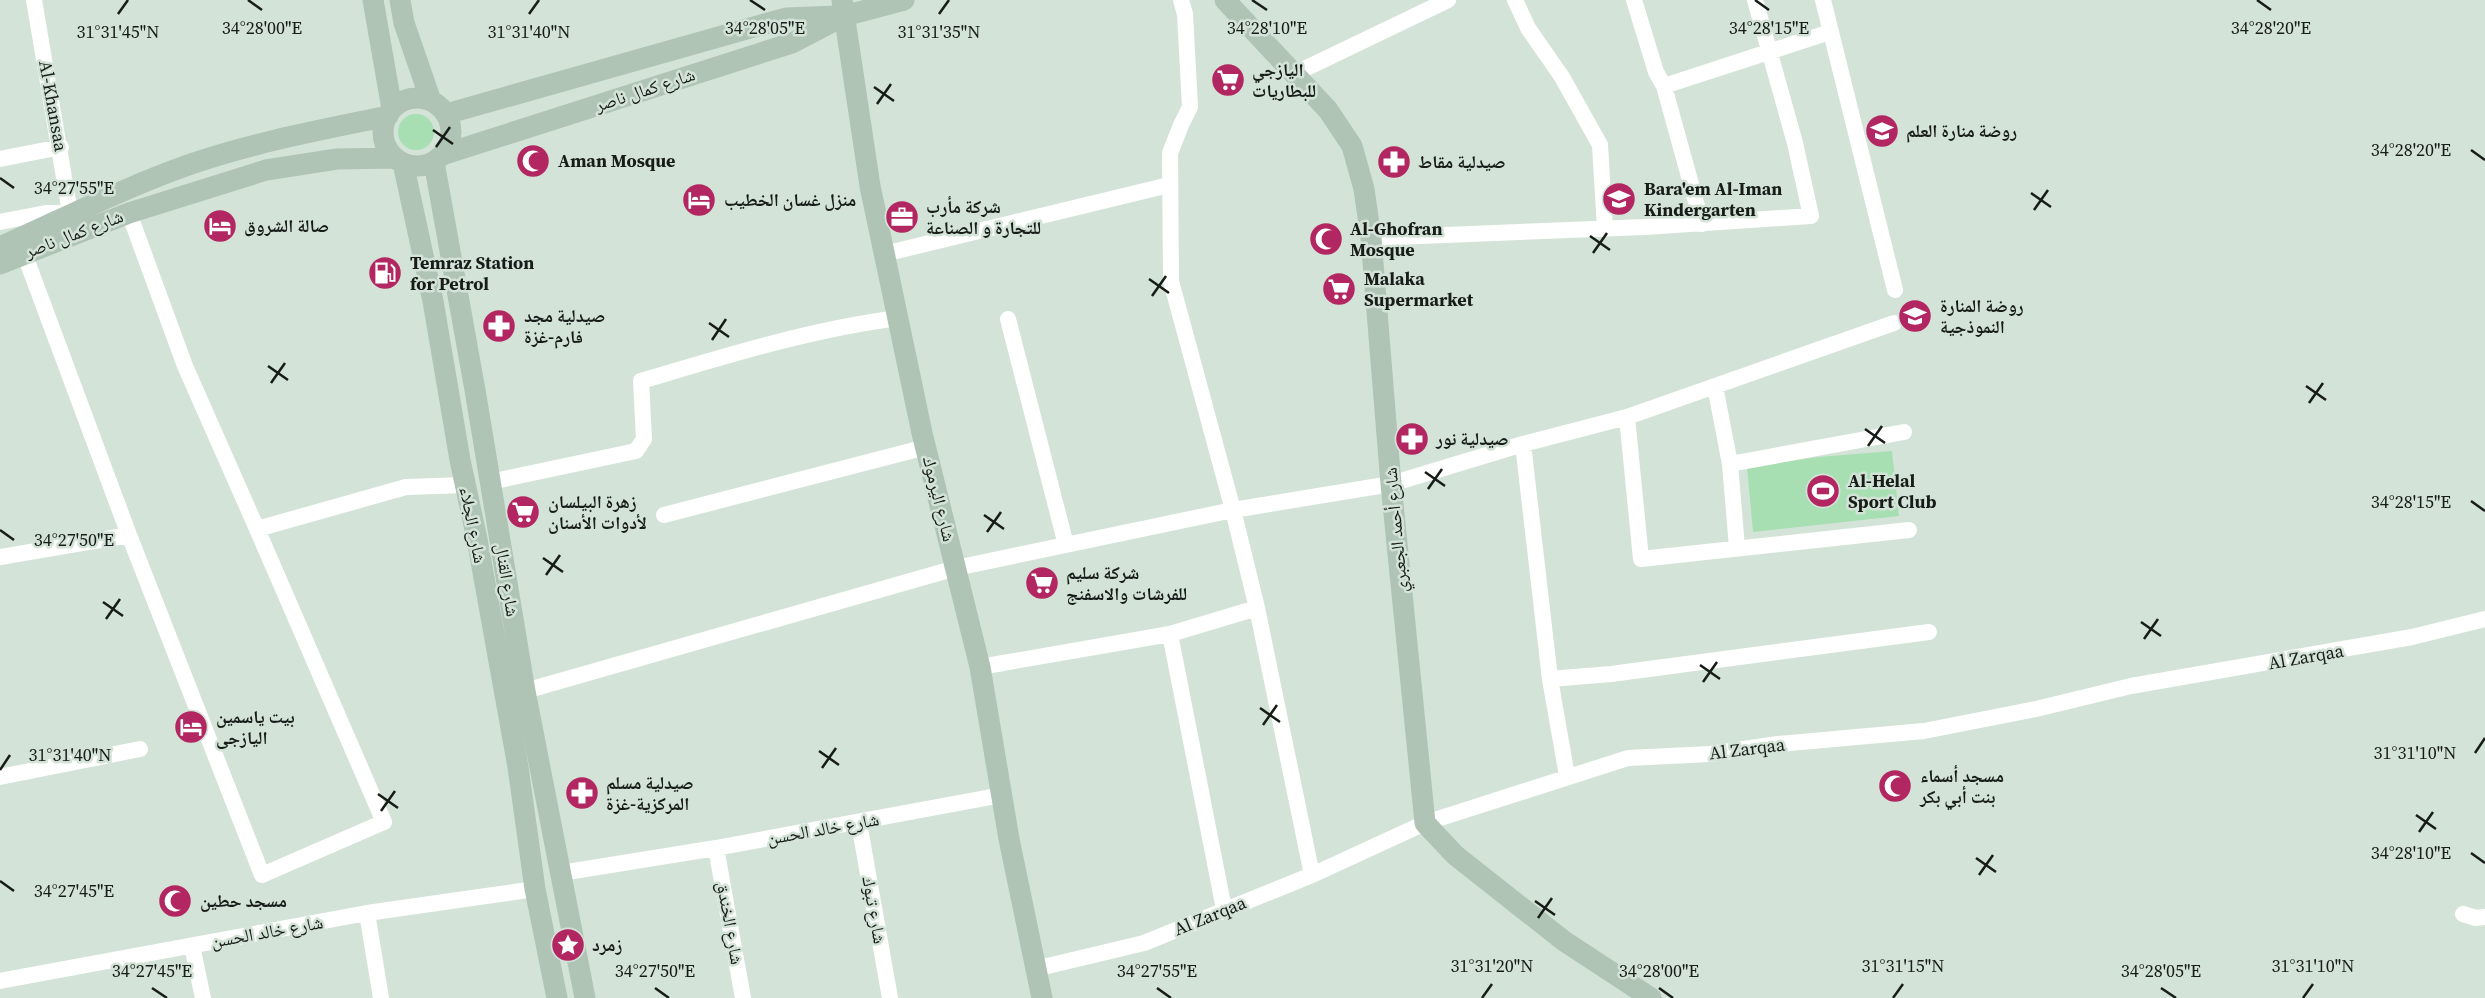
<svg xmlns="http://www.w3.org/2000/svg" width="2485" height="998" font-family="'Source Serif 4','Noto Naskh Arabic',serif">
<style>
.green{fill:#a7dfb3}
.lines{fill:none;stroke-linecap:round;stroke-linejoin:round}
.street{stroke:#fff;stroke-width:16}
.secondary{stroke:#afc4b4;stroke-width:21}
.ticks{fill:none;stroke:#171c18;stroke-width:2.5}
.labels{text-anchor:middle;stroke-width:5;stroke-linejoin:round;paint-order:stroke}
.poi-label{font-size:18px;font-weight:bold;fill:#171c18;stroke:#d4e3d7;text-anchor:start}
.street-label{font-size:18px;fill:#171c18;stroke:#d4e3d7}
.ticks-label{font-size:18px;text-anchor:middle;fill:#171c18;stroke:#d4e3d7;stroke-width:5;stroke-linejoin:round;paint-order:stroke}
</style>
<rect width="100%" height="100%" fill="#d4e3d7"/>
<path class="green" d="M398 132a18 18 0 1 1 36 0a18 18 0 1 1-36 0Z
M1892,451L1899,516L1753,532L1747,467L1819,457Z"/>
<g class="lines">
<path class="street" d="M1181,0L1185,14L1190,107L1181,125L1170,153L1171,281L1233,510L1257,608L1312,875
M1515,0L1528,28L1562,77L1600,145L1605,229
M1634,0L1656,72L1664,86L1702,224
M1823,0L1895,290
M1294,74L1448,0
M1664,86L1830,32
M0,159L61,147
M129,213L185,366L257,529L406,487L465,485
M0,222L46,213H70L34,0
M1371,238L1645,227L1811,216L1795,143L1755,0
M24,253L129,535L262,875L384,822L257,529
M884,254L1169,185
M1008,319L1066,545
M1715,386L1730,464L1737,548
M1627,417L1641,559L1909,530
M1523,444L1550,679L1567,776
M1730,464L1904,432
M490,482L636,451L644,439L641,381C726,356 811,329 899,318
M664,515L926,447
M0,557L129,535
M1170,634L1224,909
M980,667L1170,634L1257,608
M1550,679L1611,674L1929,632
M525,691L956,568L1233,510L1391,484L1523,444L1627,417L1894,323
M0,777L140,749
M859,823L890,998
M716,848L743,998
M561,873L716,848L1002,795
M367,913L381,998
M2463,914L2476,918L2485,917
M192,946L203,998
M1035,969L1144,943L1312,875L1425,823L1628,758L1710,754L1778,744L1924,731L2036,709L2131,686L2412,637L2485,619
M0,981L367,913L535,889"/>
<path class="secondary" d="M373,0L392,109
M400,0L404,23L431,101
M842,0L870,186L922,433L980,667L1009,839L1042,998
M1225,0L1328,110L1352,146L1364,189L1371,238L1391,484L1425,823L1455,855L1564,941L1651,998
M383 132a34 34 0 1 1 68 0a34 34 0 1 1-68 0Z
M446,114L786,18L838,16
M442,155L792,43L844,16L904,0
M434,162L475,390L525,691L585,998
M403,163L433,301L460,460L477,539L518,767L535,889L557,998
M0,247C63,219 125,187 191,164C255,142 321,130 388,116
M0,264L129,213L266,170L337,159L394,158"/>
</g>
<path class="ticks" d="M248,0L262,10M750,0L765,10M1252,0L1267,10M1755,0L1769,10M2257,0L2271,10M118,14L128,0M529,14L539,0M939,14L949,0M874,87L894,101M877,104L891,84M433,130L453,144M436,147L450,127M2471,150L2485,160M0,178L14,188M2031,193L2051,207M2034,210L2048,190M1590,236L1610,250M1593,253L1607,233M1149,279L1169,293M1152,296L1166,276M709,323L729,337M712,340L726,319M268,366L288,380M271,383L285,363M2306,386L2326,400M2309,403L2323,383M1865,429L1885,443M1868,446L1882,426M1425,472L1445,486M1428,489L1442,469M2471,501L2485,511M984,515L1004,529M0,530L14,540M987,532L1001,512M543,558L563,572M546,575L560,555M103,602L123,616M106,619L120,599M2141,622L2161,636M2144,639L2158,619M1700,665L1720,679M1703,682L1717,662M1260,708L1280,722M1263,725L1277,705M819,751L839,765M2475,753L2485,738M822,768L836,748M0,770L10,755M378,794L398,808M381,811L395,791M2416,815L2436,829M2419,832L2433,812M2471,853L2485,863M1976,858L1996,872M1979,875L1993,855M0,881L14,891M1535,901L1555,915M1538,918L1552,898M152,988L167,998M655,988L669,998M1157,988L1171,998M1659,988L1673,998M2161,988L2176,998M1482,998L1492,984M1893,998L1903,984M2303,998L2313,984"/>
<defs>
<g id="supermarket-disc" transform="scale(1.75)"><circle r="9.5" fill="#b22661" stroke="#d4e3d7"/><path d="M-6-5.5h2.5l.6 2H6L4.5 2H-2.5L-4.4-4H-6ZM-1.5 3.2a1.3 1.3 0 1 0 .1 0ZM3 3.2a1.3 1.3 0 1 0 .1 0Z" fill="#fff"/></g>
<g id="school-disc" transform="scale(1.75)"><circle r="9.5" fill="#b22661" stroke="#d4e3d7"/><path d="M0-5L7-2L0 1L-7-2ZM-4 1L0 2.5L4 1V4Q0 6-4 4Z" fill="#fff"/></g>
<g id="mosque-disc" transform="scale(1.75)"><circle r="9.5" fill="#b22661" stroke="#d4e3d7"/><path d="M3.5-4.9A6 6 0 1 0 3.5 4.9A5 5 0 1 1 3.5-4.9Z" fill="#fff"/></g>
<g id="pharmacy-disc" transform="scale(1.75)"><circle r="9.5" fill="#b22661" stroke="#d4e3d7"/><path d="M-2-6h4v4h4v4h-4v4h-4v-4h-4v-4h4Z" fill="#fff"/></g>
<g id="hotel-disc" transform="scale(1.75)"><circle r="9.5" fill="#b22661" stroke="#d4e3d7"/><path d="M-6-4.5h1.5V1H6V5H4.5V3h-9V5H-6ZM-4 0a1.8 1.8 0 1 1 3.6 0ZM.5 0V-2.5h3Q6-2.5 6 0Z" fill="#fff"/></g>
<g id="office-disc" transform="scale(1.75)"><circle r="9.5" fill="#b22661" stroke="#d4e3d7"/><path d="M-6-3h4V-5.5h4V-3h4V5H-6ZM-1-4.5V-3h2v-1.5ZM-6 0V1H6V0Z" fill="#fff"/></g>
<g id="fuel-disc" transform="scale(1.75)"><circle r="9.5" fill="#b22661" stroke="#d4e3d7"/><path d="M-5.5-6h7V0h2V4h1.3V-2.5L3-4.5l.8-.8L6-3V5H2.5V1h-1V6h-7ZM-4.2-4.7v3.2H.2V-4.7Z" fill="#fff"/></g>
<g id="stadium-disc" transform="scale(1.75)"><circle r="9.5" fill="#b22661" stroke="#d4e3d7"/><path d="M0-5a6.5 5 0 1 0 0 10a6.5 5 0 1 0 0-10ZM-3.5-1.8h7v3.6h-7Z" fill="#fff"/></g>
<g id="sight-disc" transform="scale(1.75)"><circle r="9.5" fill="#b22661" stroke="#d4e3d7"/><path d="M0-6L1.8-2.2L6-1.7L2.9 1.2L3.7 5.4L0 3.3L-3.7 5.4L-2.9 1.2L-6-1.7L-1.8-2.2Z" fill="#fff"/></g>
</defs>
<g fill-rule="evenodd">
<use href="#supermarket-disc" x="1228" y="80"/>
<use href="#school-disc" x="1882" y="131"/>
<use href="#mosque-disc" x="533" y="161"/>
<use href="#pharmacy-disc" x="1394" y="162"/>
<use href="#school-disc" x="1619" y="199"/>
<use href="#hotel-disc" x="699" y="200"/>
<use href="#office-disc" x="902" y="217"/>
<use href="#hotel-disc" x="220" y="226"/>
<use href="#mosque-disc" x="1326" y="239"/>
<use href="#fuel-disc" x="385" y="273"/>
<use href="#supermarket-disc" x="1339" y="289"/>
<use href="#school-disc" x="1915" y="316"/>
<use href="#pharmacy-disc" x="499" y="326"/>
<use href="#pharmacy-disc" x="1412" y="439"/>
<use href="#stadium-disc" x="1823" y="491"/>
<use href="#supermarket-disc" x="523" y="512"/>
<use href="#supermarket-disc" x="1042" y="583"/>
<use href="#hotel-disc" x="191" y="727"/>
<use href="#mosque-disc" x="1895" y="786"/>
<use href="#pharmacy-disc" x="582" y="793"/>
<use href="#mosque-disc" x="175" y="901"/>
<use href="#sight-disc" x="568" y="945"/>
</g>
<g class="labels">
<g class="poi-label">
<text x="1252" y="76">اليازجي<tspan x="1252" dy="21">للبطاريات</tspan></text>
<text x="1906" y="137">روضة منارة العلم</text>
<text x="558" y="167">Aman Mosque</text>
<text x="1418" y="168">صيدلية مقاط</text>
<text x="1644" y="195">Bara'em Al-Iman<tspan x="1644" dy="21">Kindergarten</tspan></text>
<text x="724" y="206">منزل غسان الخطيب</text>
<text x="926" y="213">شركة مأرب<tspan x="926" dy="21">للتجارة و الصناعة</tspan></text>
<text x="244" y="232">صالة الشروق</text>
<text x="1350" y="235">Al-Ghofran<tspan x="1350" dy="21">Mosque</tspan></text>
<text x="410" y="269">Temraz Station<tspan x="410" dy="21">for Petrol</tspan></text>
<text x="1364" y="285">Malaka<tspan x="1364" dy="21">Supermarket</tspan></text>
<text x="1940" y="312">روضة المنارة<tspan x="1940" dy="21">النموذجية</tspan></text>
<text x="524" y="322">صيدلية مجد<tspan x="524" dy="21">فارم-غزة</tspan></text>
<text x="1436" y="445">صيدلية نور</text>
<text x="1848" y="487">Al-Helal<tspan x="1848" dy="21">Sport Club</tspan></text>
<text x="548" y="508">زهرة البيلسان<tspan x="548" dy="21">لأدوات الأسنان</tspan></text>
<text x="1066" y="579">شركة سليم<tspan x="1066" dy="21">للفرشات والاسفنج</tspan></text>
<text x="216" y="723">بيت ياسمين<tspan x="216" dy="21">اليازجى</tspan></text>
<text x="1920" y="782">مسجد أسماء<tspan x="1920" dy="21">بنت أبي بكر</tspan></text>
<text x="606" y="789">صيدلية مسلم<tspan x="606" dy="21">المركزية-غزة</tspan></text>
<text x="200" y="907">مسجد حطين</text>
<text x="592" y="951">زمرد</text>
</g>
<g class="street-label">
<text transform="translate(645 90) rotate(-18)" y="6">شارع كمال ناصر</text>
<text transform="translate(53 106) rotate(80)" y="6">Al-Khansaa</text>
<text transform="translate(74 234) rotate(-21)" y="6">شارع كمال ناصر</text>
<text transform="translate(939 499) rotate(76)" y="6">شارع اليرموك</text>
<text transform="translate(473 525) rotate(79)" y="6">شارع الجلاء</text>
<text transform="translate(1396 530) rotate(-95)" y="6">شارع أحمد الجعبري</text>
<text transform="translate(507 580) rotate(81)" y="6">شارع القنال</text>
<text transform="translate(2306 657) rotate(-10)" y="6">Al Zarqaa</text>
<text transform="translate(1747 749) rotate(-7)" y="6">Al Zarqaa</text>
<text transform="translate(823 829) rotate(-10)" y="6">شارع خالد الحسن</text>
<text transform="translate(874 910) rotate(80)" y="6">شارع تبوك</text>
<text transform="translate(1210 916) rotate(-22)" y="6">Al Zarqaa</text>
<text transform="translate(730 923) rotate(80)" y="6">شارع الخندق</text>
<text transform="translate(267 932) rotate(-10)" y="6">شارع خالد الحسن</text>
</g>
</g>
<g class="ticks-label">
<text x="2271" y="34">34°28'20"E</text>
<text x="262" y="34">34°28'00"E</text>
<text x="1267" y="34">34°28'10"E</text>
<text x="1769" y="34">34°28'15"E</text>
<text x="765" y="34">34°28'05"E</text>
<text x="118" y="38">31°31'45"N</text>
<text x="529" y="38">31°31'40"N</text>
<text x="939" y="38">31°31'35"N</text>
<text x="2411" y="156">34°28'20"E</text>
<text x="74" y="194">34°27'55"E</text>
<text x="2411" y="508">34°28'15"E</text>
<text x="74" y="546">34°27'50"E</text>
<text x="2415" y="759">31°31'10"N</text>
<text x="70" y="761">31°31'40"N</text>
<text x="2411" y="859">34°28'10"E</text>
<text x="74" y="897">34°27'45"E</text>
<text x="1492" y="972">31°31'20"N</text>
<text x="1903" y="972">31°31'15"N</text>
<text x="2313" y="972">31°31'10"N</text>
<text x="152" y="977">34°27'45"E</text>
<text x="655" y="977">34°27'50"E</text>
<text x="1157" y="977">34°27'55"E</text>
<text x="1659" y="977">34°28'00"E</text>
<text x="2161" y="977">34°28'05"E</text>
</g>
</svg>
